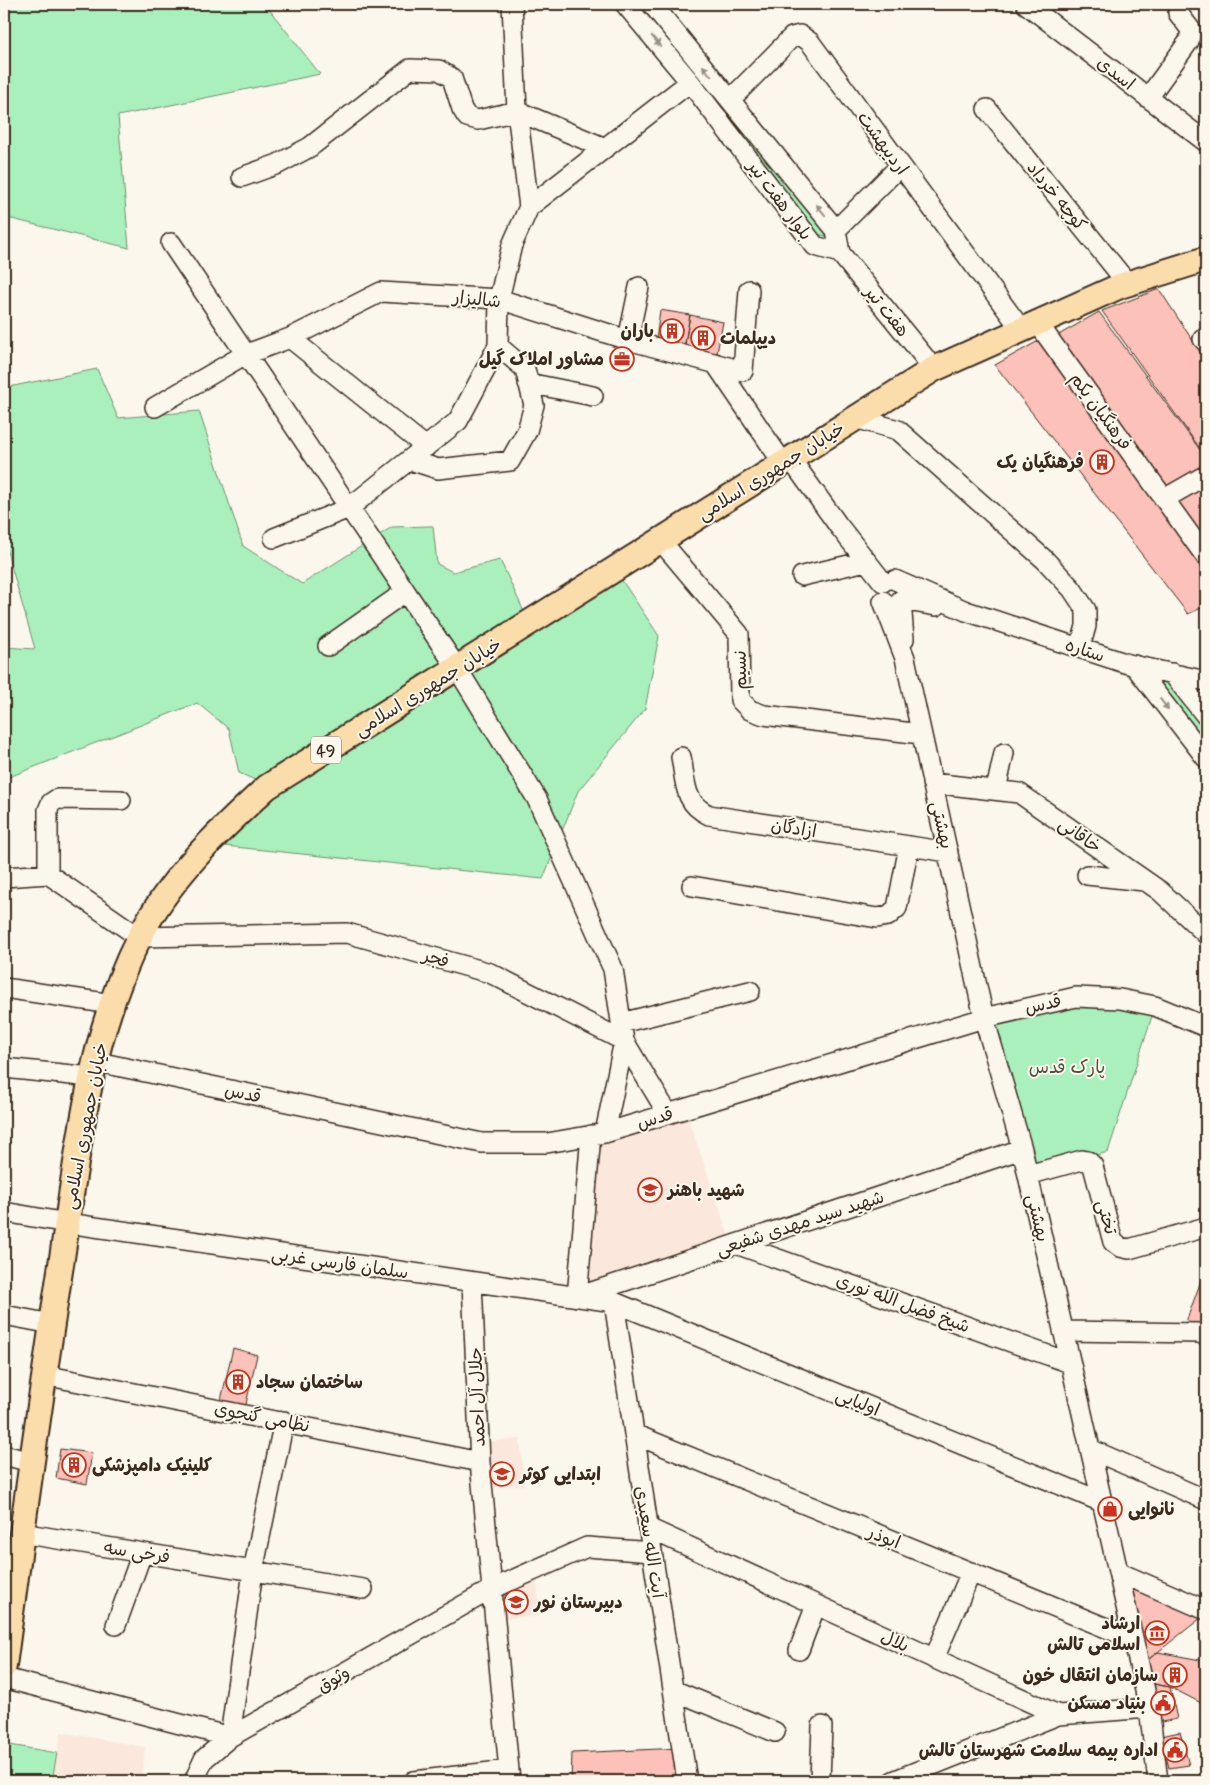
<svg xmlns="http://www.w3.org/2000/svg" width="1210" height="1785" font-family="Mynerve,'Playpen Sans Arabic',sans-serif">
<style>
.built{fill:#fbe7dc}
.green{fill:#aaf0bd;stroke:#728d6e}
.building{fill:#fcc1b8;stroke:#3b2a1e}
.lines{fill:none;stroke-linecap:round;stroke-linejoin:round}
.minor-casing{stroke:#3b2a1e;stroke-width:22}
.major-casing{stroke:#3b2a1e;stroke-width:28}
.minor{stroke:#fbf7ec;stroke-width:19}
.major{stroke:#fbddab;stroke-width:24}
.oneway{fill:#9b9085}
.labels{text-anchor:middle;stroke-width:4;stroke-linejoin:round;paint-order:stroke}
.shield{fill:#fbf7ec;stroke:#75685c;stroke-width:1}
.shield-label{font-size:16px;font-weight:bold;fill:#3b2a1e}
.street-label{font-size:18px;fill:#3b2a1e;stroke:#fbf7ec}
.poi-label{font-size:18px;font-weight:bold;fill:#3b2a1e;stroke:#fbf7ec;text-anchor:end}
.park-label{font-size:18px;fill:#51523e;stroke:#fbf7ec}
</style>
<rect width="100%" height="100%" fill="#fbf7ec"/>
<filter id="ink" filterUnits="userSpaceOnUse"><feTurbulence type="fractalNoise" baseFrequency=".02" numOctaves="2"/><feDisplacementMap in="SourceGraphic" scale="10" xChannelSelector="R" yChannelSelector="G"/><feConvolveMatrix kernelMatrix="1 2 1 2 8 2 1 2 1" color-interpolation-filters="sRGB"/></filter>
<g filter="url(#ink)">
<path class="built" d="M685,1109L732,1245L578,1296L591,1136Z
M520,1439L524,1485L482,1488L479,1442Z
M535,1570L541,1616L495,1619L492,1589Z
M61,1732L145,1747L141,1781H52Z"/>
<path class="green" d="M4,4H265L320,74L118,116L129,248L4,217Z
M626,4H652L843,238L812,234Z
M97,369L118,418L199,411L243,546L302,584L392,527L433,526L437,564L453,572L500,560L526,616L262,783L239,773L229,729L197,703L4,779V647L35,649L4,541V388Z
M615,570L659,636L645,709L578,791L543,879L225,846L205,847L268,789Z
M1135,665L1166,672L1206,723V757Z
M1075,997L1155,1007L1108,1152L1028,1175L985,1018Z
M4,1744L57,1753L52,1781H4Z"/>
<path class="building" d="M1159,289L1206,361V457L1102,311Z
M660,310L690,315L683,355L655,347Z
M1099,312L1206,458V470L1164,499L1055,337Z
M690,315L723,322L715,363L683,355Z
M1042,339L1206,559V606L1188,614L995,365Z
M615,349L633,353L630,368L612,365Z
M1197,477L1206,487V557L1164,499Z
M1206,1267V1336L1182,1333Z
M233,1348L257,1355L244,1413L219,1409Z
M60,1449L92,1453L87,1484L56,1478Z
M1118,1573L1206,1614L1140,1666Z
M1158,1652L1206,1661L1205,1705L1170,1687L1148,1683L1140,1666Z
M1148,1683L1170,1687L1177,1719L1157,1723Z
M1180,1732L1189,1765L1169,1768L1161,1736Z
M681,1748L687,1781H571L572,1753Z"/>
<g class="lines">
<g class="minor-casing">
<path id="minor" d="M625,4L690,82L815,246L840,253
M652,4L836,230L840,253L934,369
M1026,4L1206,142
M1148,98L1189,41L1191,30L1178,13
M731,99L792,37L800,35L810,42L1021,329
M987,109L1128,284
M242,177L278,164L310,147L410,69L439,70L452,78L462,109L467,117L478,120L517,111L605,148
M529,207L690,82
M836,230L900,166
M171,243L457,668L537,799L613,969L624,1041L668,1114
M1037,322L1206,557
M290,338L426,447
M1203,339L1206,342
M628,340L639,287
M715,363L783,463
M528,383L593,396
M155,407L244,355L290,338L381,292L499,299L628,340L743,371L749,290
M855,418L898,430L1045,560L1072,589L1086,610V626L1080,648
M790,458L838,525L883,582
M410,460L438,469L510,461L527,431L534,405L525,369L498,346
M1164,499L1206,475
M274,538L349,508L458,421L498,346L499,299L512,245L529,207L517,111L512,4
M661,541L739,634L740,700L750,710L764,715L921,734
M802,576L866,561
M895,580L966,611L1128,664L1206,681
M883,601L905,658L984,1018L1022,1149L1149,1708L1158,1781
M904,639L901,600L936,606
M328,646L405,592
M1134,665L1206,758
M1172,673L1206,716
M681,757C686,782 683,803 709,815L948,852
M932,783L1019,793L1160,891L1206,934
M996,790L1004,753
M48,874V810L51,803L57,799L121,800
M1087,875L1144,881
M4,877L48,874L139,937L347,933L490,973L624,1041
M692,886L877,918L888,916L897,908L909,846
M4,988L112,1004
M621,1023L750,991
M93,1061L482,1143H547L605,1133L984,1018L1076,997L1120,999L1155,1006L1206,1027
M4,1068L91,1077
M605,1133L624,1041
M591,1135L577,1297L1022,1149
M1028,1175L1082,1160L1088,1161L1093,1166L1113,1242L1120,1247L1129,1249L1206,1227
M4,1212L67,1223L614,1302L1102,1502
M736,1244L1070,1363
M472,1282L480,1462L510,1781
M614,1302L687,1781
M4,1315L52,1324
M1063,1331L1200,1333L1206,1336
M44,1375L480,1462
M634,1434L1133,1639
M1090,1449L1206,1500
M4,1455L31,1462
M648,1528L1058,1715L1149,1708
M21,1533L363,1589
M1118,1572L1206,1610
M116,1625L142,1553
M799,1650L816,1605
M934,1659L971,1572
M4,1678L230,1737
M673,1690L775,1732
M230,1737L253,1571L284,1421
M194,1781L204,1759L230,1737L492,1589L587,1547L652,1552
M414,1781L508,1770
M820,1781L822,1726
M893,1781L1058,1715"/>
</g>
<g class="major-casing">
<path id="major" d="M4,1666C22,1530 41,1394 62,1258C78,1150 89,1037 139,938C169,878 218,832 267,787L934,369L1120,286L1206,259"/>
</g>
<use href="#minor" class="minor"/>
<use href="#major" class="major"/>
</g>
<defs><path id="oneway-solid" d="M-6-.8H1V-3.2L6.5 0L1 3.2V.8H-6Z" transform="scale(1.25)"/></defs>
<g class="oneway">
<use href="#oneway-solid" transform="translate(656 41) rotate(50)"/>
<use href="#oneway-solid" transform="translate(707 71) rotate(-129)"/>
<use href="#oneway-solid" transform="translate(821 210) rotate(-129)"/>
<use href="#oneway-solid" transform="translate(1164 704) rotate(52)"/>
</g>
</g>
<defs>
<g id="building-ring" transform="scale(1.25)"><circle r="9.5" fill="#fbf7ec" stroke="#c8321e" stroke-width="1.5"/><path d="M-4-6H4V6H1V3H-1V6H-4ZM-2.5-4.3h1.7v1.8h-1.7ZM.8-4.3h1.7v1.8H.8ZM-2.5-1h1.7V.8h-1.7ZM.8-1h1.7V.8H.8Z" fill="#c8321e"/></g>
<g id="office-ring" transform="scale(1.25)"><circle r="9.5" fill="#fbf7ec" stroke="#c8321e" stroke-width="1.5"/><path d="M-6-3h4V-5.5h4V-3h4V5H-6ZM-1-4.5V-3h2v-1.5ZM-6 0V1H6V0Z" fill="#c8321e"/></g>
<g id="school-ring" transform="scale(1.25)"><circle r="9.5" fill="#fbf7ec" stroke="#c8321e" stroke-width="1.5"/><path d="M0-5L7-2L0 1L-7-2ZM-4 1L0 2.5L4 1V4Q0 6-4 4Z" fill="#c8321e"/></g>
<g id="shop-ring" transform="scale(1.25)"><circle r="9.5" fill="#fbf7ec" stroke="#c8321e" stroke-width="1.5"/><path d="M-5-2.5h2.3a2.7 3.5 0 0 1 5.4 0H5L5.5 6h-11ZM-1.5-2.5h3a1.5 2.3 0 0 0-3 0Z" fill="#c8321e"/></g>
<g id="museum-ring" transform="scale(1.25)"><circle r="9.5" fill="#fbf7ec" stroke="#c8321e" stroke-width="1.5"/><path d="M0-6L6-3V-2H-6V-3ZM-5-1h2V3h-2ZM-1-1h2V3h-2ZM3-1h2V3H3ZM-6 4H6V6H-6Z" fill="#c8321e"/></g>
<g id="civic-ring" transform="scale(1.25)"><circle r="9.5" fill="#fbf7ec" stroke="#c8321e" stroke-width="1.5"/><path d="M-.6-6.5H3V-4.5H.6V-3L4-1V1h2V6H-6V1h2V-1L-.6-3ZM-1.2 2.5V6h2.4V2.5Z" fill="#c8321e"/></g>
</defs>
<g fill-rule="evenodd">
<use href="#building-ring" x="672" y="331"/>
<use href="#building-ring" x="703" y="338"/>
<use href="#office-ring" x="622" y="359"/>
<use href="#building-ring" x="1102" y="462"/>
<use href="#school-ring" x="650" y="1190"/>
<use href="#building-ring" x="238" y="1382"/>
<use href="#building-ring" x="74" y="1465"/>
<use href="#school-ring" x="502" y="1474"/>
<use href="#shop-ring" x="1110" y="1509"/>
<use href="#school-ring" x="516" y="1602"/>
<use href="#museum-ring" x="1157" y="1633"/>
<use href="#building-ring" x="1175" y="1675"/>
<use href="#civic-ring" x="1163" y="1703"/>
<use href="#civic-ring" x="1175" y="1750"/>
</g>
<g class="labels">
<rect class="shield" x="311" y="736.5" width="30" height="27" rx="4"/>
<g class="shield-label">
<text x="326" y="756">49</text>
</g>
<g class="street-label">
<text transform="translate(1116 73) rotate(38)" y="6">اسدی</text>
<text transform="translate(883 143) rotate(54)" y="6">اردیبهشت</text>
<text transform="translate(1057 196) rotate(51)" y="6">کوچه خرداد</text>
<text transform="translate(780 200) rotate(53)" y="6">بلوار هفت تیر</text>
<text transform="translate(477 299) rotate(6)" y="6">شالیزار</text>
<text transform="translate(887 311) rotate(51)" y="6">هفت تیر</text>
<text transform="translate(1101 411) rotate(54)" y="6">فرهنگیان یکم</text>
<text transform="translate(771 471) rotate(-32)" y="6">خیابان جمهوری اسلامی</text>
<text transform="translate(1085 650) rotate(18)" y="6">ستاره</text>
<text transform="translate(740 670) rotate(-91)" y="6">نسیم</text>
<text transform="translate(428 687) rotate(-32)" y="6">خیابان جمهوری اسلامی</text>
<text transform="translate(942 825) rotate(77)" y="6">بهشتی</text>
<text transform="translate(794 828) rotate(9)" y="6">ازادگان</text>
<text transform="translate(1080 835) rotate(35)" y="6">خاقانی</text>
<text transform="translate(436 958) rotate(16)" y="6">فجر</text>
<text transform="translate(1043 1004) rotate(-12)" y="6">قدس</text>
<text transform="translate(243 1093) rotate(12)" y="6">قدس</text>
<text transform="translate(655 1118) rotate(-17)" y="6">قدس</text>
<text transform="translate(85 1126) rotate(-79)" y="6">خیابان جمهوری اسلامی</text>
<text transform="translate(1107 1217) rotate(74)" y="6">تختی</text>
<text transform="translate(1038 1218) rotate(77)" y="6">بهشتی</text>
<text transform="translate(800 1223) rotate(-18)" y="6">شهید سید مهدی شفیعی</text>
<text transform="translate(340 1263) rotate(8)" y="6">سلمان فارسی غربی</text>
<text transform="translate(903 1303) rotate(20)" y="6">شیخ فضل الله نوری</text>
<text transform="translate(477 1397) rotate(-92)" y="6">جلال آل احمد</text>
<text transform="translate(858 1402) rotate(22)" y="6">اولیایی</text>
<text transform="translate(262 1417) rotate(11)" y="6">نظامی گنجوی</text>
<text transform="translate(884 1537) rotate(22)" y="6">ابوذر</text>
<text transform="translate(650 1542) rotate(81)" y="6">آیت الله سعیدی</text>
<text transform="translate(137 1552) rotate(9)" y="6">فرخی سه</text>
<text transform="translate(895 1641) rotate(24)" y="6">بلال</text>
<text transform="translate(333 1679) rotate(-30)" y="6">وثوق</text>
</g>
<g class="poi-label">
<text x="654" y="337">باران</text>
<text x="720" y="344" text-anchor="start">دیپلمات</text>
<text x="604" y="365">مشاور املاک گیل</text>
<text x="1084" y="468">فرهنگیان یک</text>
<text x="668" y="1196" text-anchor="start">شهید باهنر</text>
<text x="256" y="1388" text-anchor="start">ساختمان سجاد</text>
<text x="92" y="1471" text-anchor="start">کلینیک دامپزشکی</text>
<text x="520" y="1480" text-anchor="start">ابتدایی کوثر</text>
<text x="1128" y="1515" text-anchor="start">نانوایی</text>
<text x="534" y="1608" text-anchor="start">دبیرستان نور</text>
<text x="1140" y="1629">ارشاد<tspan x="1140" dy="21">اسلامی تالش</tspan></text>
<text x="1158" y="1681">سازمان انتقال خون</text>
<text x="1146" y="1709">بنیاد مسکن</text>
<text x="1158" y="1756">اداره بیمه سلامت شهرستان تالش</text>
</g>
<g class="park-label">
<text x="1067" y="1073">پارک قدس</text>
</g>
</g>
<rect width="1210" height="1785" fill="none" stroke="#fbf7ec" stroke-width="20"/>
<rect x="10" y="10" width="1190" height="1765" fill="none" stroke="#3b2a1e" stroke-width="2" filter="url(#ink)"/>
</svg>
